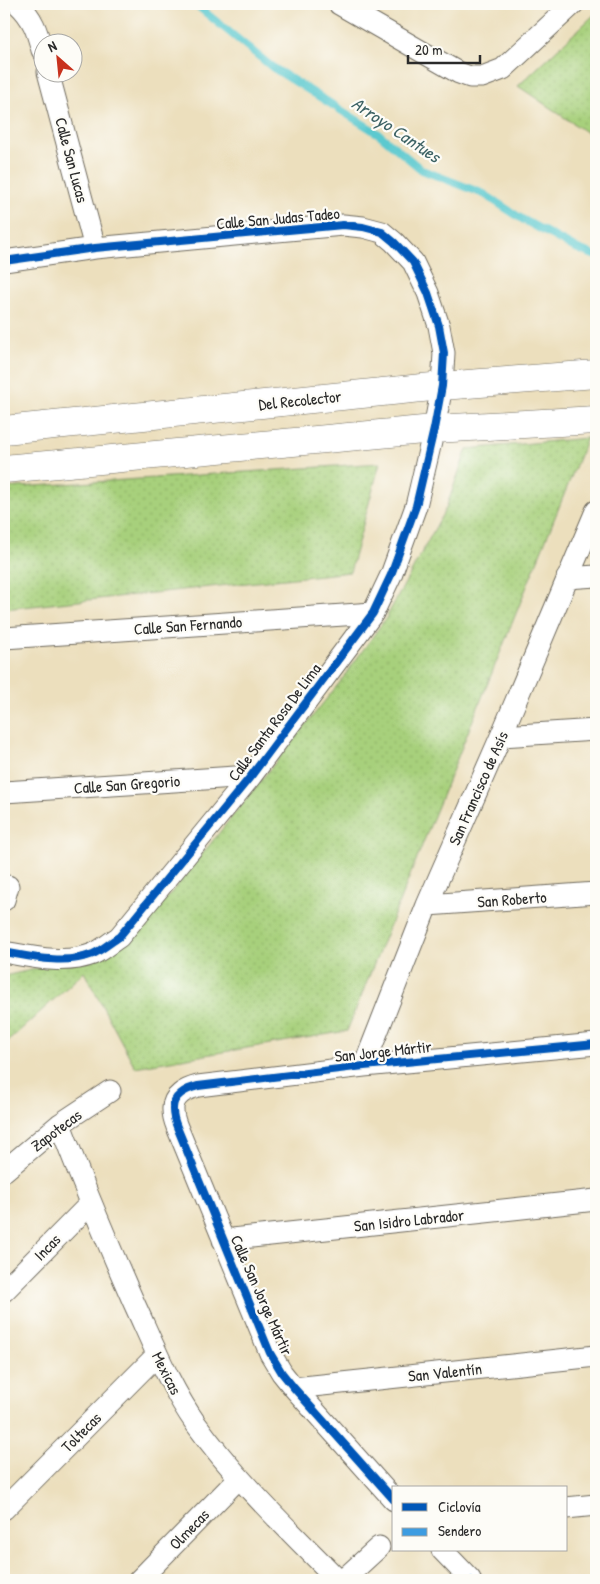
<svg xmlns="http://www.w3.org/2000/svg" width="600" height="1584" font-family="'Patrick Hand',sans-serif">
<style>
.park{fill:url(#park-dots);stroke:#697e53}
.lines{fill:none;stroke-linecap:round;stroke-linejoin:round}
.stream{stroke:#5bc9cf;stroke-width:8}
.minor-casing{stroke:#6f6a5e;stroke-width:23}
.tertiary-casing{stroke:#6f6a5e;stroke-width:29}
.minor{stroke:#fff;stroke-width:21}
.tertiary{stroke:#fff;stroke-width:28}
.quiet{stroke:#3d9ce1;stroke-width:6;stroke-dasharray:12 6;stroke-linecap:butt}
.cycleway-casing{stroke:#fdfcf7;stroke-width:11}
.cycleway{stroke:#0057b8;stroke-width:8}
.labels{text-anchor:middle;stroke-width:4.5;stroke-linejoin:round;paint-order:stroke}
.street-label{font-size:16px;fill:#2b2b2b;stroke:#fdfcf7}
.water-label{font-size:18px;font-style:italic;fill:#3c6264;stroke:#fdfcf7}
</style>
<defs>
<pattern id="park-dots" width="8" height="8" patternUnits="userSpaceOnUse" patternTransform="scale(1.25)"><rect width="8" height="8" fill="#a7d07b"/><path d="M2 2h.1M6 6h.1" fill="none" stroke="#90b36a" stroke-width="1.8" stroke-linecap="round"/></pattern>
</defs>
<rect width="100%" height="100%" fill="#fdfcf7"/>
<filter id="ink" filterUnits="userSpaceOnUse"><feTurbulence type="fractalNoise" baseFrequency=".02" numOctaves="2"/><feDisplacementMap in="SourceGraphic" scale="10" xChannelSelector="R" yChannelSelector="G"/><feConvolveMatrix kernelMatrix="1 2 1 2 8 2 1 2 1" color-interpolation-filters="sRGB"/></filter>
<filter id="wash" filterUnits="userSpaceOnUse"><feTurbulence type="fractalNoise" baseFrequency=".0096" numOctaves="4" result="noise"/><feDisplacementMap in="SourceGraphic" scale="20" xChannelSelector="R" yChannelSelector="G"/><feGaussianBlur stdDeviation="1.12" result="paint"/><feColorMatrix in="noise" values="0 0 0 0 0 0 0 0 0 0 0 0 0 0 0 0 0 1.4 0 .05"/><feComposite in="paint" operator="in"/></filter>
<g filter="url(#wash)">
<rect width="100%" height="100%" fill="#ecdfbd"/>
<path class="park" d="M596,13V139L518,86Z
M587,438L347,1031L135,1067L84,972L4,1045V976L31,970L80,955L150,919L340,682L386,618L446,508L467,449Z
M380,463L350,572L4,609V488Z"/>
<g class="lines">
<path class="stream" d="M195,4L272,67L379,134L422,170L484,194L522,219L573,247L596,256"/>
</g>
</g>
<g filter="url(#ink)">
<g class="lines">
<g class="minor-casing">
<path id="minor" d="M18,4C33,18 37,31 42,50
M339,4L459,73L470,77H482L503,69L573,4
M48,72L95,248
M4,261L95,248L343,225L363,227L382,232L394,242L413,262L428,293L439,326L444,353L442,386L434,429L416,506L391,575L373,613L251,776L119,937C111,942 102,950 93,954C65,965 32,957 4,952
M567,578L596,576
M4,638L373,613
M501,736L596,730
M4,792L251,776
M4,900L8,886
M427,905L596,893
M364,1066L427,905L501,736L596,511
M60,1124C83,1185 108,1244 134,1303C153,1344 170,1387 196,1424C237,1481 289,1530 338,1580
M4,1171L60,1124L110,1091
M223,1240L596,1200
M4,1291L91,1203
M294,1388L596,1356
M394,1500L294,1388L282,1373L270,1353L177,1127C175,1122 173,1115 173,1110C172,1096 186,1089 198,1086L364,1066L596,1044
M566,1508L596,1505
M4,1509L157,1355
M442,1550L470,1579L469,1580
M139,1580L239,1478
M343,1580L379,1547"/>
</g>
<g class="tertiary-casing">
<path id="tertiary" d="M4,430L442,386L596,374
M4,469L434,429L596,420"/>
</g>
<use href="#minor" class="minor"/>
<use href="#tertiary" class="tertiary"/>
<path class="quiet" d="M470,1579L473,1580"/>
<g class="cycleway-casing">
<path id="cycleway" d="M4,261L95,248L343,225L363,227L382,232L394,242L413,262L428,293L439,326L444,353L442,386L434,429L416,506L391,575L373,613L251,776L119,937C111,942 102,950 93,954C65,965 32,957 4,952
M394,1500L294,1388L282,1373L270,1353L177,1127C175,1122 173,1115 173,1110C172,1096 186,1089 198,1086L364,1066L596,1044"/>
</g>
<use href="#cycleway" class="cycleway"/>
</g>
</g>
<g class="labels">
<g class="street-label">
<text transform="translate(72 160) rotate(75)" y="6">Calle San Lucas</text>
<text transform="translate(278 218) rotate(-5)" y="6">Calle San Judas Tadeo</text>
<text transform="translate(300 400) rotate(-6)" y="6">Del Recolector</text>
<text transform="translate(188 625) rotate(-4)" y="6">Calle San Fernando</text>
<text transform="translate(274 722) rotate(-53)" y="6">Calle Santa Rosa De Lima</text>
<text transform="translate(127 784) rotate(-4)" y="6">Calle San Gregorio</text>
<text transform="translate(478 788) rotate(-66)" y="6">San Francisco de Asís</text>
<text transform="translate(512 899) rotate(-4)" y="6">San Roberto</text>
<text transform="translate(383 1051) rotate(-6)" y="6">San Jorge Mártir</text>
<text transform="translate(56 1130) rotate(-37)" y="6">Zapotecas</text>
<text transform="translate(409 1220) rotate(-6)" y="6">San Isidro Labrador</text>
<text transform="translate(47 1247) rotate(-45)" y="6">Incas</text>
<text transform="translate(262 1295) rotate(66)" y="6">Calle San Jorge Mártir</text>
<text transform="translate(445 1372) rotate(-6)" y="6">San Valentín</text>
<text transform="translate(167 1373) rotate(63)" y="6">Mexicas</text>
<text transform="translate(81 1432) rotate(-45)" y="6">Toltecas</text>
<text transform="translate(189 1529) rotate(-46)" y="6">Olmecas</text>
</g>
<g class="water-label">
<text transform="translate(396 130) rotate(34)" y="6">Arroyo Cantues</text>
</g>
</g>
<rect width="600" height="1584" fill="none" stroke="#fdfcf7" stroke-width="20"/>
<rect x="392" y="1486" width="175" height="65" fill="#fdfcf7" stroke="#a9a8a5"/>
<rect x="402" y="1503" width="25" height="8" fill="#0057b8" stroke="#a9a8a5"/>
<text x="438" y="1512" font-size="15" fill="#2b2b2b">Ciclovía</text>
<rect x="402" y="1528" width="25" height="8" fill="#3d9ce1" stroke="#a9a8a5"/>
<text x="438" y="1536" font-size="15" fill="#2b2b2b">Sendero</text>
<g transform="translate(58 58) rotate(333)"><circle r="24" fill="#fdfcf7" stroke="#a9a8a5"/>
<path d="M0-4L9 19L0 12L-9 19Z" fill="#c8321e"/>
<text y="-8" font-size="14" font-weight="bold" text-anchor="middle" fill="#2b2b2b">N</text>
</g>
<path d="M408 55v8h72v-8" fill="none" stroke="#2b2b2b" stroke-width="2.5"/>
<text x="415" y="55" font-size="15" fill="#2b2b2b" stroke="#fdfcf7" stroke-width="4" paint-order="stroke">20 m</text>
</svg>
